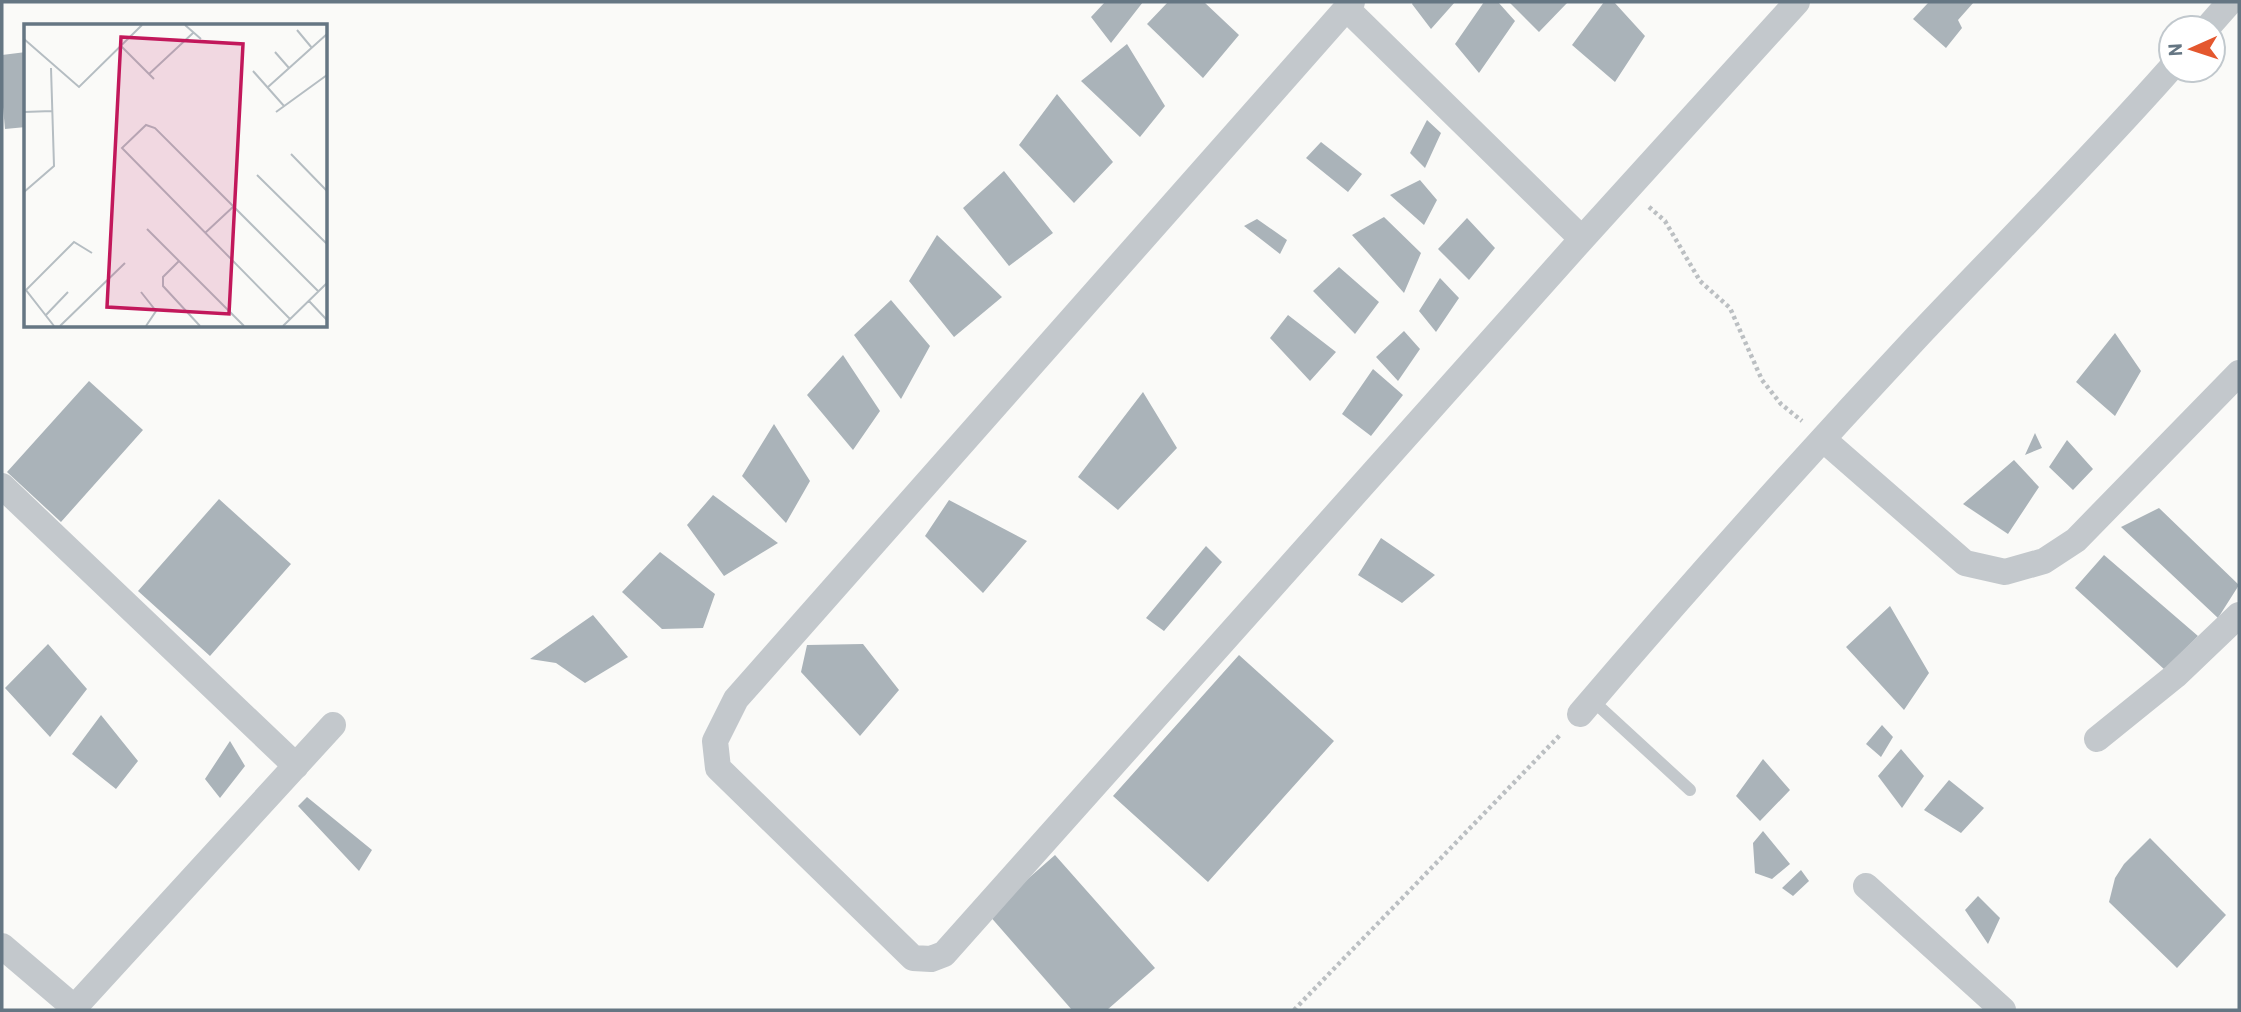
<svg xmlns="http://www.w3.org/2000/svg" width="2241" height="1012" font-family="Barlow,sans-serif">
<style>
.building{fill:#aab3b9}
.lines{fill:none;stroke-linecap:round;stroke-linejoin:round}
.path{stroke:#bbbfc2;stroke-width:4.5;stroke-dasharray:3.5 3.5;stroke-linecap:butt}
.service{stroke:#c3c8cc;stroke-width:12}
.minor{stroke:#c3c8cc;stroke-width:26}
.inset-road{fill:none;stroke:#b5bdc2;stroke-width:2}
.view{fill:#c2185b;fill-opacity:0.15;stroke:#c2185b;stroke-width:3.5}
.inset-edge{fill:none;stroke:#657683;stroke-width:3.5}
</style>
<rect width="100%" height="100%" fill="#fafaf8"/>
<path class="building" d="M1105,2H1143L1111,43L1091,17Z
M1168,2H1204L1239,35L1203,78L1147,24Z
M1413,2H1455L1431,29L1412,4Z
M1484,2H1498L1515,21L1479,73L1455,44Z
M1509,2H1568L1539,32Z
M1604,2H1614L1645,36L1615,82L1572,45Z
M1926,2H1974L1958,20L1962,28L1946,48L1913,19L1928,3Z
M1127,44L1165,106L1140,137L1081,81Z
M26,52V127L5,129L2,96V55Z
M1057,94L1113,162L1074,203L1019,145Z
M1427,120L1441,133L1425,168L1410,153Z
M1321,142L1362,174L1348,192L1306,158Z
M1004,171L1053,233L1009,266L963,208Z
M1420,180L1437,200L1424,225L1390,195Z
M1384,217L1421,253L1404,293L1352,235Z
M1467,218L1495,248L1469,280L1438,249Z
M1257,219L1287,240L1280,254L1244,226Z
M937,235L1002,297L954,337L909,281Z
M1339,267L1379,302L1355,334L1313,291Z
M1440,278L1459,298L1436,332L1419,311Z
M891,300L930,346L901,399L854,335Z
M1288,315L1336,352L1310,381L1270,338Z
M1404,331L1420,349L1398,381L1376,357Z
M2115,333L2141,371L2115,416L2076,382Z
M843,355L880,411L853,450L807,395Z
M1373,369L1403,395L1371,436L1342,414Z
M89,381L143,430L61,522L7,472Z
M1143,392L1177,448L1118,510L1078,477Z
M774,424L810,481L786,523L742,476Z
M2035,433L2042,448L2025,455Z
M2067,440L2093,469L2073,490L2049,467Z
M2014,460L2039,487L2008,534L1963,504Z
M713,495L778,543L724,576L687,525Z
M219,499L291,564L210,656L138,591Z
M949,500L1027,541L983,593L925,536Z
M2159,508L2239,585L2218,618L2121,527Z
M1381,538L1435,575L1402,603L1358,575Z
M1206,546L1222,562L1164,631L1146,618Z
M660,552L715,594L703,628L662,629L622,592Z
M2104,555L2198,636L2165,670L2075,588Z
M1890,606L1929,673L1904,710L1846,647Z
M593,615L628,657L585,683L556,663L530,659Z
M48,644L87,689L50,737L5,688Z
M863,644L899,690L860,736L801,672L807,645Z
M1239,655L1334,741L1208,882L1113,796Z
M101,715L138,761L116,789L72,754Z
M1882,725L1893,737L1881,757L1866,744Z
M230,741L245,766L220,798L205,779Z
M1901,749L1924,776L1902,808L1878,776Z
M1763,759L1790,790L1760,821L1736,796Z
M1949,780L1984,808L1961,833L1924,810Z
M307,797L372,850L359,871L298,806Z
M1763,831L1790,864L1772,879L1755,873L1753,843Z
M2150,838L2226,915L2177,968L2109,902L2115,878L2124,864Z
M1055,855L1155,968L1107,1010H1072L988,914Z
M1801,870L1809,881L1793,896L1782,888Z
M1978,896L2000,918L1988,944L1965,910Z"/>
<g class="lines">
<path class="path" d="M1649,207L1665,221L1700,281L1730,308L1762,380L1781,404L1802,421
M1294,1010L1561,734"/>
<path class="service" d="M1592,700L1690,790"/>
<path class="minor" d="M1352,2L736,699L715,741L718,768L913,958L931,959L944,954L1582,239L1797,2
M1346,8L1582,239
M2207,28L2230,2
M1824,440L1965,563L2005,572L2044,561L2076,540L2239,373
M2,486L296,766
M1580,714C1689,586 1801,461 1916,338C2001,248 2089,161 2171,68
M2097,739L2175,676L2239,615
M1866,886L2003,1010
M2,946L77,1010
M74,1008L333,725"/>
</g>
<g transform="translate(24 24)">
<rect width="303" height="303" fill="#fafaf8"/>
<path class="inset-road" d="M161,1L177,15M273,6L288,24M0,15L55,63L118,1M97,22L130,55M251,28L265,44M229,47L260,82M125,50L169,9M244,63L303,10M0,88L28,87M252,88L303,51M267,130L303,167M233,151L303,220M0,168L30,142L27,44M123,205L220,302M181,209L210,182M155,237L139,253V262L176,302M117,268L132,287L122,302M285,277L303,296M21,292L44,268M266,295L98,124L122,101L131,104L294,267M30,302L2,266L50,218L68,229M36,302L101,239M259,302L303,259"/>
<path class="view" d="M97,13L219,20L205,290L83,283Z"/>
<rect width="303" height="303" class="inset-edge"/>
</g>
<rect width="2241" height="1012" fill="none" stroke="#657683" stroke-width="7"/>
<g transform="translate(2192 49) rotate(267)"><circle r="33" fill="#ffffff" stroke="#c1c8cd" stroke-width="2"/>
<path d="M0-5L12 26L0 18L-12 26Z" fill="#e4572e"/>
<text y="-10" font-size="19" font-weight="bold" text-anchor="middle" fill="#657683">N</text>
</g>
</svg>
